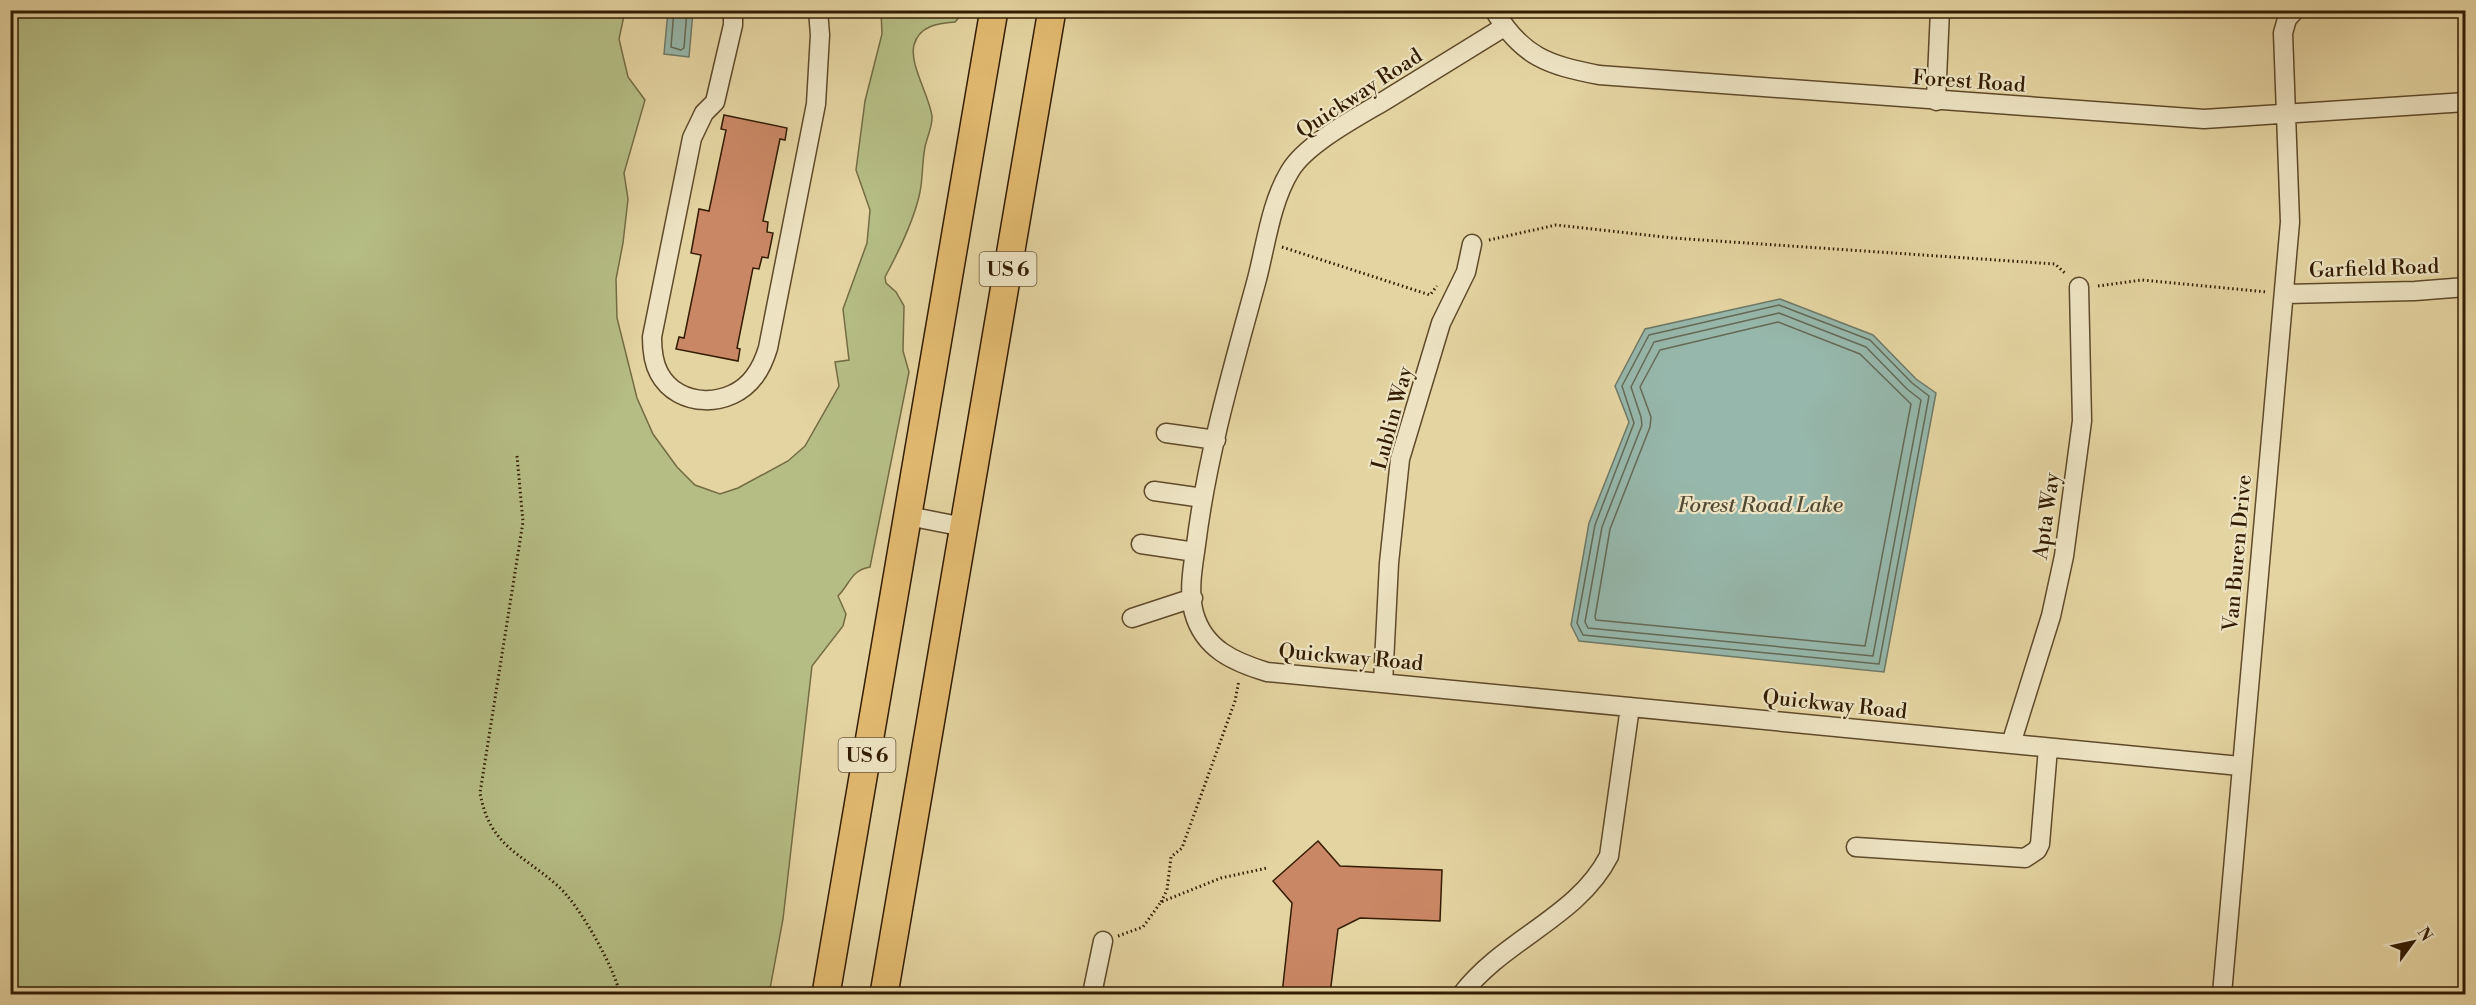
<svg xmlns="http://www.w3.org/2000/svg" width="2476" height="1005" font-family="'Libre Bodoni',serif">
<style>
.green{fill:#b5bd84;stroke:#746c43;stroke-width:1.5}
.water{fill:#96b7ab;stroke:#6e7967;stroke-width:1.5}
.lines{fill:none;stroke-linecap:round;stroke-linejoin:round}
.shore{stroke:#646a56;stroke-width:1.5}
.building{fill:#ca8765;stroke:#331c02;stroke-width:1.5}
.minor-casing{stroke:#5f4a2a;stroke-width:21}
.highway-casing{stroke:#331c02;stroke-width:30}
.path{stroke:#331c02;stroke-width:3;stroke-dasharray:1.5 3;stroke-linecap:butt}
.minor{stroke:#ede3c2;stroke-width:18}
.highway{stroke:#e2ba70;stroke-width:27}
.labels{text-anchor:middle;stroke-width:4.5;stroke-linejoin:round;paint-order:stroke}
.shield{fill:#ede3c2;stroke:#6b583c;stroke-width:1.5}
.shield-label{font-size:20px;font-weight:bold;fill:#331c02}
.street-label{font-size:21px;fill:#331c02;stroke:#ede3c2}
.water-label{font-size:22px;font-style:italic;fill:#514a35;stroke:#ede3c2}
</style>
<rect width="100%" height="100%" fill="#e4d4a1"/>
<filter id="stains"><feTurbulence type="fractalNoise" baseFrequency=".00333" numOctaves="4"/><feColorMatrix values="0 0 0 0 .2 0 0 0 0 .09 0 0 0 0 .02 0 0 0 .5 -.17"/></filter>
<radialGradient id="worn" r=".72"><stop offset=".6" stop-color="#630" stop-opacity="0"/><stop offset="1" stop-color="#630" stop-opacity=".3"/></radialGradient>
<path class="green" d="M10,11H625L619,39L628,77L645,100L624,173L628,199L623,243L616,279L617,318L637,398L653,434L677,467L695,485L720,494L738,488L788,461L805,446L839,386L835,362L849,360L843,309L867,243L870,210L856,170L865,101L882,34L881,11H965L955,22C938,23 919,26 914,45C909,64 929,95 932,116C933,125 927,137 925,147C922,162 923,177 920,192C914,221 899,251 885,277L886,283L896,292L904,306L903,351L909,372L870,567C851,570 850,584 838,596L846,614L843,626L812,666L783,919L769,994H11Z"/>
<path class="water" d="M668,11H693L689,57L664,54Z
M1780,299L1873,335L1916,379L1936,393L1884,672L1579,641L1571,625L1589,523L1629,422L1615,386L1645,329Z"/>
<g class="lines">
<path class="shore" d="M674,10L671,47L681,50L684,48L687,10
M1779,305L1870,340L1912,383L1929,396L1879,664L1583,635L1577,623L1595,525L1634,423L1622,386L1649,335Z
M1779,313L1866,347L1907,389L1921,400L1873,656L1588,628L1585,622L1602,527L1642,425L1641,417L1631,387L1654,342Z
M1778,322L1860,354L1911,404L1865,646L1596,620L1595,617L1610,529L1650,427L1651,417L1640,387L1660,350Z"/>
</g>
<path class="building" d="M724,115L787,128L785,140L780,139L763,221L768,222L767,232L773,233L768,258L762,257L759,269L753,268L737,348L740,349L738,361L676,349L679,337L684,338L701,255L691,253L699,209L709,211L726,130L721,129Z
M1318,841L1340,866L1442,870L1440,921L1360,918L1338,929L1330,994H1282L1292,903L1273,881Z"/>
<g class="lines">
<g class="minor-casing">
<path id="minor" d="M733,10V25L715,102L704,113L692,138L652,337C652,349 653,362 659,373C678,409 731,408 754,377C761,368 765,358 768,348L816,104L820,35L818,10
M1494,10C1522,57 1548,65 1599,75L2204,119L2466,102
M1504,27C1464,52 1424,76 1384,101C1357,117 1306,144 1290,171C1271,202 1266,244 1257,279C1233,367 1207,455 1196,545C1193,566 1188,591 1194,613C1204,649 1234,662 1267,672L2240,766
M1936,101L1940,10
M2284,294L2415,291L2466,287
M1166,433L1216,440
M1154,491L1203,498
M908,516L964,527
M1141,544L1195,552
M1132,618L1193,598
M1383,683L1389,563L1400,459L1441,323L1466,272L1472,244
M2011,744L2051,616L2064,556L2082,421L2079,287
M1856,847L2025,858L2037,850L2040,844L2048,748
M1092,994L1103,941
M1462,994C1504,939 1578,917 1609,856L1630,707
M2222,994L2290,222L2283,33L2287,19L2295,10"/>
</g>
<g class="highway-casing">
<path id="highway" d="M826,994L994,10
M884,994L1052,10"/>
</g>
<path class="path" d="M1489,240L1556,225L1673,238L2055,264L2066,274
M1282,247L1430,295L1437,286
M2098,286L2142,280L2267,292
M517,456L523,522L480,793C490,847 521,853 558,886C580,906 613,965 620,994
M1161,902L1167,890L1171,857L1182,848L1235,701L1239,680
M1118,936L1143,927L1161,902L1221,878L1267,868"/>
<use href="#minor" class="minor"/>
<use href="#highway" class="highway"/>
</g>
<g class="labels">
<g class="shield">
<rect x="979.5" y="252" width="57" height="34" rx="4.5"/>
<rect x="838.5" y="738" width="57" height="34" rx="4.5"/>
</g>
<g class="shield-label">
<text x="1008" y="276">US 6</text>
<text x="867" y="762">US 6</text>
</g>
<g class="street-label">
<text transform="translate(1969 81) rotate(4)" y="7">Forest Road</text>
<text transform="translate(1359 93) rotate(-33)" y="7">Quickway Road</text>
<text transform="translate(2374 268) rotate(-2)" y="7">Garfield Road</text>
<text transform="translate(1392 418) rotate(-75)" y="7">Lublin Way</text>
<text transform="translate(2046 516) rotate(-82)" y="7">Apta Way</text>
<text transform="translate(2237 553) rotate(-85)" y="7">Van Buren Drive</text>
<text transform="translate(1351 657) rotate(5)" y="7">Quickway Road</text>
<text transform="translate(1835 704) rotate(6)" y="7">Quickway Road</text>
</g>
<g class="water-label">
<text x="1760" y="512">Forest Road Lake</text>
</g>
</g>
<rect width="2476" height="1005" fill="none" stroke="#e4d4a1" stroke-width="36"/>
<rect x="12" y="12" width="2452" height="981" fill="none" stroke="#331c02" stroke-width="3"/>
<rect x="18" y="18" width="2440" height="969" fill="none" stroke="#331c02" stroke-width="1.5"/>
<g transform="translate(2413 942) rotate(57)" stroke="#ede3c2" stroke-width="4.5" paint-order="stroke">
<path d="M0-4.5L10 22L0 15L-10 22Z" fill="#331c02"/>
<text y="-9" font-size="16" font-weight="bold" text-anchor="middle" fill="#331c02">N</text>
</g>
<rect width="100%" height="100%" filter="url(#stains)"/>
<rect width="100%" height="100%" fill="url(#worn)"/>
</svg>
